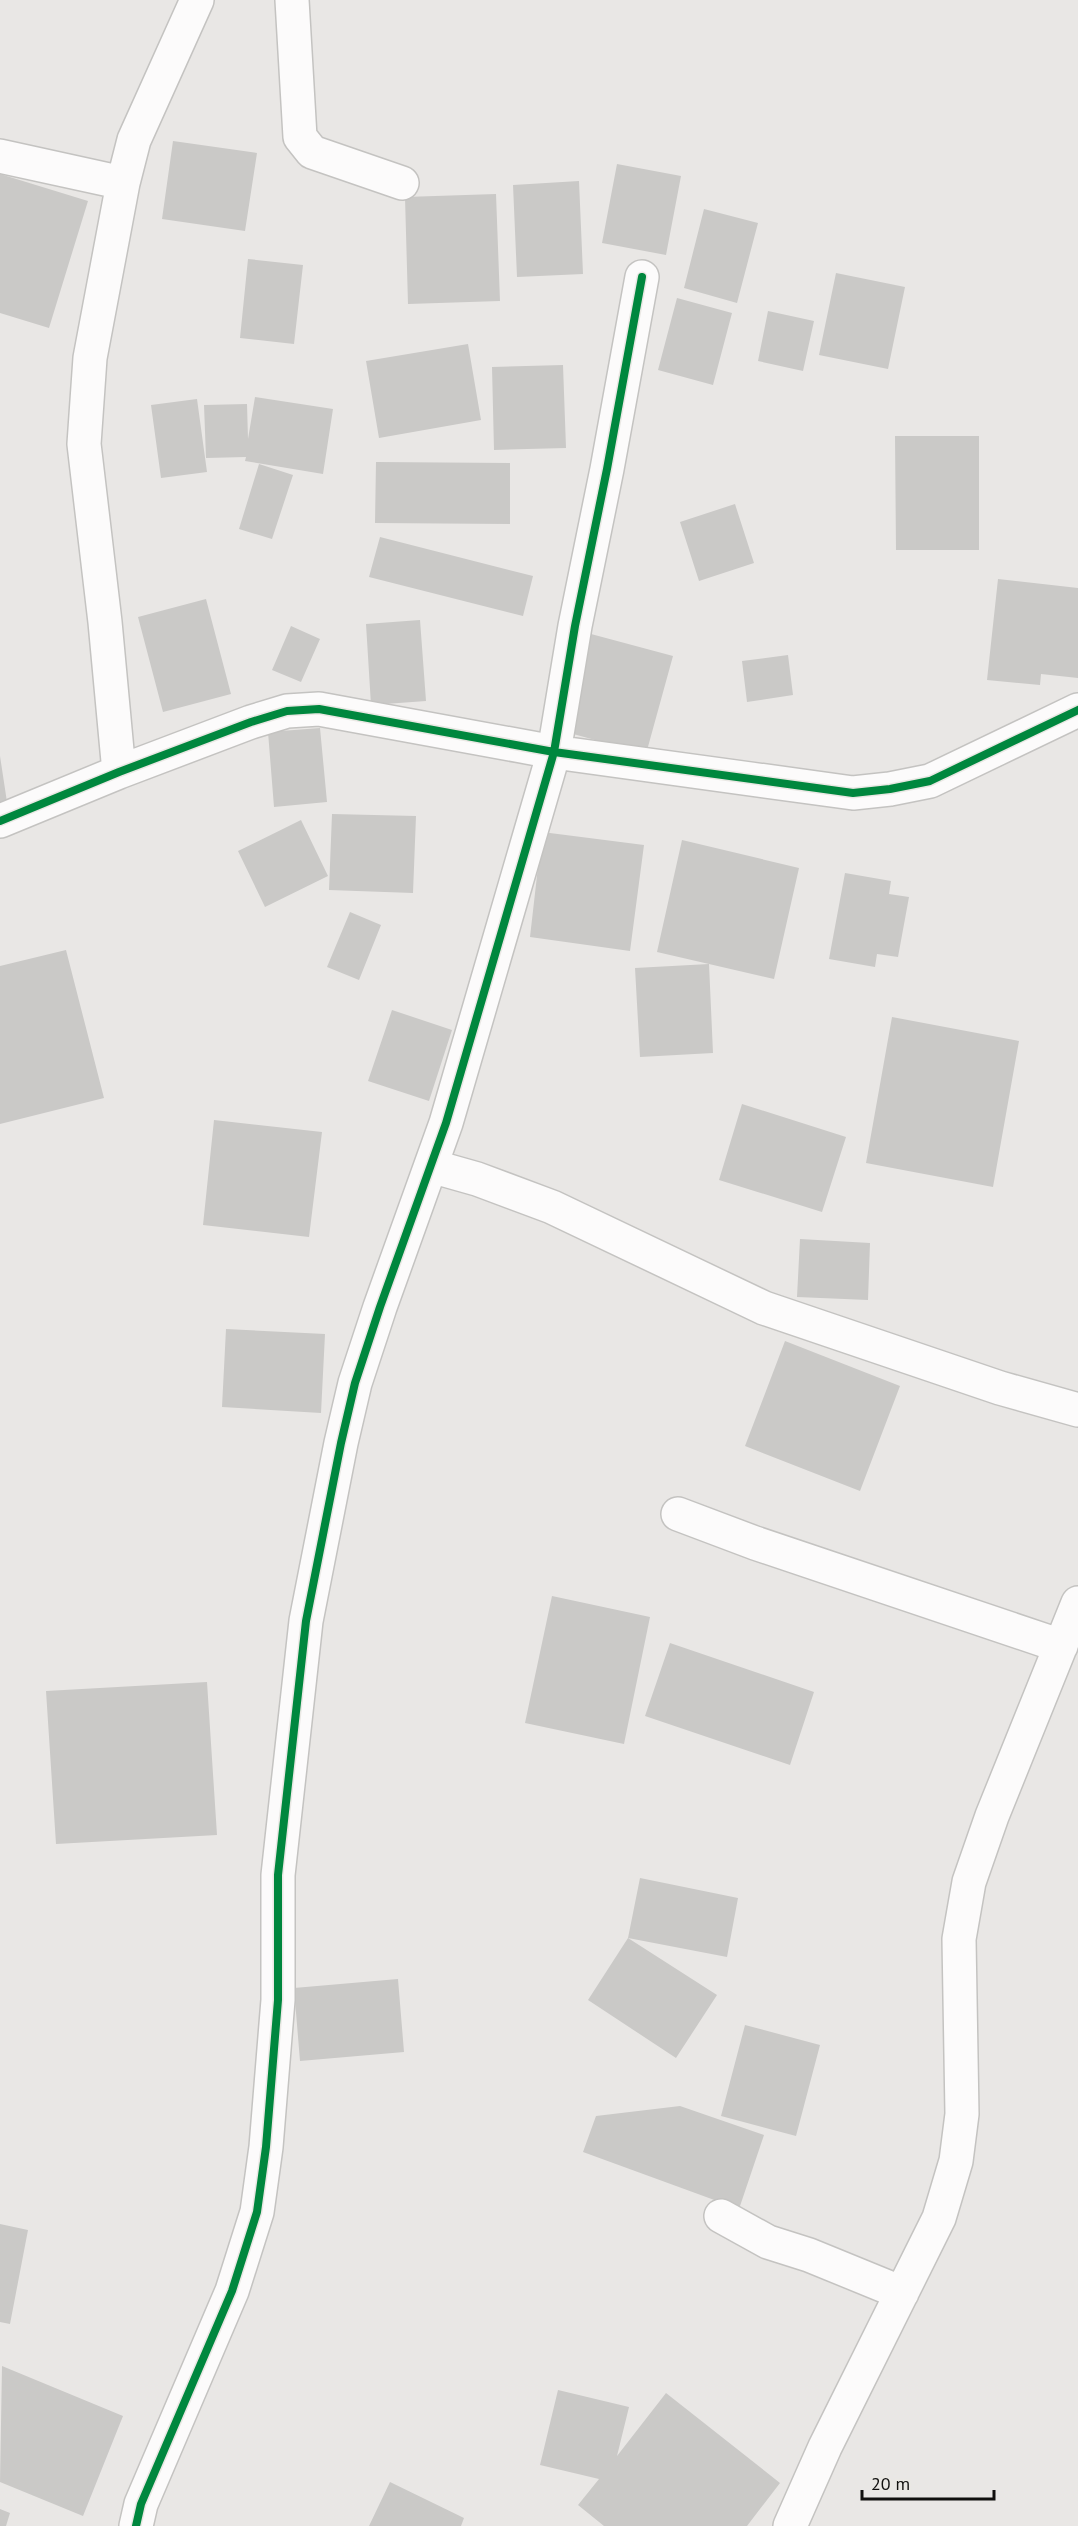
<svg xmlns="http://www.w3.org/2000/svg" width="1078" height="2526" font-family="'PT Sans',sans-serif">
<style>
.building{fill:#cac9c7}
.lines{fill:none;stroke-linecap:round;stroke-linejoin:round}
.minor-casing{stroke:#c4c3c1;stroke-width:36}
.minor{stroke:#fcfbfb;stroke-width:33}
.cycleway-casing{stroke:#eae8e4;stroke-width:11}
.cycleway{stroke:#00873e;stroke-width:8}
</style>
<rect width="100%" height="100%" fill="#e9e7e5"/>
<path class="building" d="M173,141L257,153L245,231L162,219Z
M617,164L681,176L666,255L602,243Z
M0,174L88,201L49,328L0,313Z
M579,181L583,274L517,277L513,185Z
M496,194L500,301L408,304L405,197Z
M704,209L758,223L737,303L684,288Z
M248,259L303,265L294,344L240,338Z
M836,273L905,287L888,369L819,355Z
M677,298L732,313L713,385L658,370Z
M768,311L814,321L803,371L758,361Z
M468,344L481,420L379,438L366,361Z
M563,365L566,448L494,450L492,367Z
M255,397L333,409L323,474L245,461L246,457L206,458L204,405L247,404L248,439Z
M197,399L207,472L161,478L151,405Z
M895,436H979V550H896Z
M376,462L510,463V524L375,523Z
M259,464L293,475L272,539L239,529Z
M735,504L754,563L699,581L680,522Z
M380,537L533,576L523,616L369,577Z
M998,579L1078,588V678L1041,674L1040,685L987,680Z
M206,599L231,694L163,712L138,617Z
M420,620L426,701L371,705L366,624Z
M291,626L320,639L301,682L272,670Z
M591,634L673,656L646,754L566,732Z
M788,655L793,695L747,702L742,661Z
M320,728L327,802L274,807L268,732Z
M0,756L7,802L0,803Z
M332,814L416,816L413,893L329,890Z
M301,820L328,876L265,907L238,851Z
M542,832L644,845L630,951L530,937Z
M682,840L799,868L774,979L709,964L713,1053L640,1057L635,968L709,964L657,952Z
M845,873L891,881L889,894L909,897L898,957L877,954L875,967L829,959Z
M350,912L381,925L359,980L327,967Z
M66,950L104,1098L0,1124V966Z
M392,1010L452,1030L429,1101L368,1081Z
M892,1017L1019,1041L993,1187L866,1163Z
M742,1104L846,1137L822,1212L719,1180Z
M214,1120L322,1132L309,1237L203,1225Z
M800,1239L870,1243L868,1300L797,1297Z
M226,1329L325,1334L321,1413L222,1407Z
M785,1341L900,1386L860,1491L745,1446Z
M552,1596L650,1617L624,1744L525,1723Z
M670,1643L814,1692L790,1765L645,1716Z
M207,1682L217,1835L56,1844L46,1691Z
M640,1878L738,1898L727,1957L628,1938L717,1995L676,2058L588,2000L628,1938Z
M398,1979L404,2052L300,2061L294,1988Z
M745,2025L820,2045L796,2136L721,2116Z
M680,2106L764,2135L739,2209L583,2152L596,2116Z
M0,2224L28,2230L10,2324L0,2322Z
M2,2366L123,2416L83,2516L0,2482Z
M558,2390L629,2407L617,2456L666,2393L780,2483L747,2526H604L578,2505L599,2479L540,2465Z
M390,2482L464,2518L461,2526H369Z
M0,2509L10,2513L6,2526H0Z"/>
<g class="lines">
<g class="minor-casing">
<path id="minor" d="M292,0L300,137L312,152L402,183
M0,156L123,183
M119,772L105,622L84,444L90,358L123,183L134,140L197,0
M0,821L119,772L251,722L287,711L319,709L554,752L853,793L890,789L930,781L1078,710
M431,1166L477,1179L552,1207L764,1308L1000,1388L1078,1410
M678,1514L755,1543L1061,1646
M721,2216L768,2242L809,2255L902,2293
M136,2526L141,2504L232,2291L257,2212L266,2147L278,2000V1875L306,1621L341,1443L355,1383L380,1307L446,1123L554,752L575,626L607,469L642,277
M790,2526L825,2447L939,2218L956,2161L962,2114L959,1939L969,1882L992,1816L1078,1603"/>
</g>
<use href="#minor" class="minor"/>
<g class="cycleway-casing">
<path id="cycleway" d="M0,821L119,772L251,722L287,711L319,709L554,752L853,793L890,789L930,781L1078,710
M136,2526L141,2504L232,2291L257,2212L266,2147L278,2000V1875L306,1621L341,1443L355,1383L380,1307L446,1123L554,752L575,626L607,469L642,277"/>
</g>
<use href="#cycleway" class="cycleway"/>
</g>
<path d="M862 2490v9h132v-9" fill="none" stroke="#11100f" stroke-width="3"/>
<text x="871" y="2490" font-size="18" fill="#11100f" stroke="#eae8e4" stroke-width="4.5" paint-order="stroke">20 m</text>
</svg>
